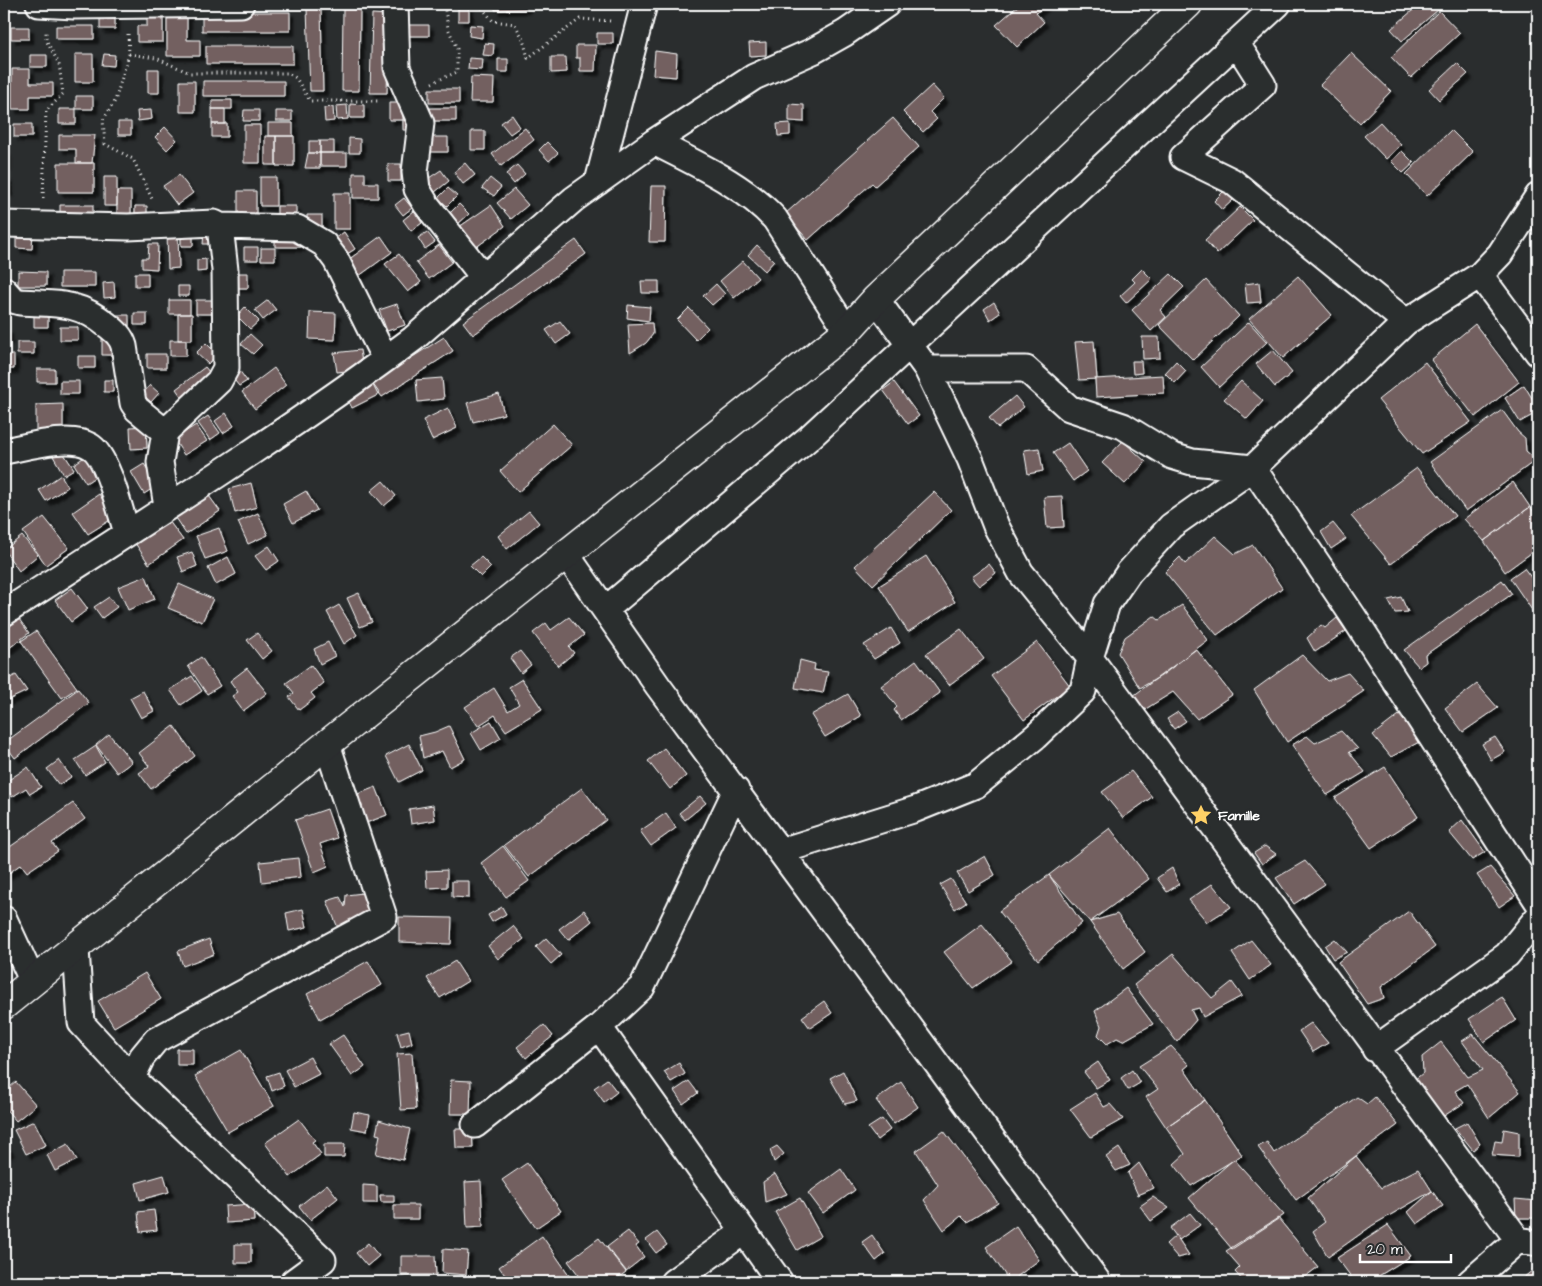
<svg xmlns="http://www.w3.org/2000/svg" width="1542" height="1286" font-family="'Architects Daughter',sans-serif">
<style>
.building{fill:#736060;stroke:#fff;filter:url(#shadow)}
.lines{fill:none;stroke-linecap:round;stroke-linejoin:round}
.street-casing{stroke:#fff;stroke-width:29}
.secondary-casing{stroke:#fff;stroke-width:31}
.path{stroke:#fff;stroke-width:3;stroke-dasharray:1 4;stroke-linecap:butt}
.street{stroke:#2a2d2e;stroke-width:25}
.secondary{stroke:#2a2d2e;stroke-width:28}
.labels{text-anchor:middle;stroke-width:4;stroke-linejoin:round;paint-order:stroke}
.poi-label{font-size:14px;font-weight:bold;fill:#fff;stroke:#2a2d2e;text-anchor:start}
</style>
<defs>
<filter id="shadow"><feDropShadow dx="4.5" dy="4.5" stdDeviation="1" flood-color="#0009"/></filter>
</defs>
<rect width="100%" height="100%" fill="#2a2d2e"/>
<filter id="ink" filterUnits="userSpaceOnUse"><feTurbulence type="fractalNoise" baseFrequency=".02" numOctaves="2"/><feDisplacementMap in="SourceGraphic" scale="10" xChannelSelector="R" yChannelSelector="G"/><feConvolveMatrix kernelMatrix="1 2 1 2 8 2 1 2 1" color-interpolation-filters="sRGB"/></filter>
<g filter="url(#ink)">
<path class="building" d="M495,4H526V9L495,10Z
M1020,4H1047L1036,13L1044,22L1017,47L996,25Z
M1420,4H1435L1439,9L1402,41L1391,29Z
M458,6H469V21H458Z
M321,8L323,91H310L307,9Z
M147,9H163V42H137V26H147Z
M343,9H360L359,91H342Z
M167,10H187V40H200V56H167Z
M1439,11L1460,33L1411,78L1391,57Z
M202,12H290V31H202Z
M372,14L389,15L387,93H370Z
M100,15H115V29H100Z
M401,25H429V36H401Z
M470,25L483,26L482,38L469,36Z
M56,26H94V39H56Z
M11,27H29V39H11Z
M597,33H613V44H597Z
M766,42V55L750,56L749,43Z
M485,43L494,44L493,56L483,55Z
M576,45H596L595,71H580V58H576Z
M206,46H293V64H206Z
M655,51L677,54L676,77L653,75Z
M1351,53L1391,91L1360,123L1320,85Z
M75,54H93V82H75Z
M104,54L115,55L114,66L102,65Z
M30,55H47V67H30Z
M551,57H566L567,72L551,73Z
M469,58L483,59L482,70L468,69Z
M498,59H508V72H498Z
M1457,63L1468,74L1439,100L1429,89Z
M12,69H30V83H53V96H30V109H12Z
M148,69H159V93H148Z
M471,77L494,78L493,102H470Z
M180,81H195V112H180Z
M203,81H284V96H203Z
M932,85L944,98L930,112L937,119L923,132L903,112Z
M429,89H459V103H429Z
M76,96H93V109H76Z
M212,100H232V109H212Z
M389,103H403V120H389Z
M350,104L364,105V118H350Z
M789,104L804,105V122L789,121Z
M347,105L348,119L337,120L336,106Z
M333,107L334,121L325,122L324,108Z
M430,108H456V121H430Z
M59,109H76V124H59Z
M212,109H225V124H212Z
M151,110L152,119L138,121L137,111Z
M244,110H259V121H243Z
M276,111H292V121H276Z
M512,115L520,127L510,134L501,123Z
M893,118L919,147L875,186L872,183L808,240L785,214Z
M403,120H415V130H403Z
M118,122H131V135H118Z
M1380,122L1401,145L1386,159L1364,136Z
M268,123H293V136H268Z
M790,123V135L778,136L777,124Z
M14,124H32V137H14Z
M212,124H227V137H212Z
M244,125H260V163H244Z
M165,127L177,140L167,150L155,137Z
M525,128L534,140L501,166L492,154Z
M1451,130L1473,152L1427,196L1406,174Z
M471,131H485V150H471Z
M59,135H95L92,163H76V149H59Z
M265,136H276V165H265Z
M276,136H294V166H276Z
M429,137H448V152H429Z
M349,138L360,139V153H349Z
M309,141H320V153H309Z
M320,141H334V153H320Z
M547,142L558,153L549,161L539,150Z
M1402,151L1414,163L1403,173L1391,161Z
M4,152H6V167H4Z
M308,153H320V168H305Z
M320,153H347V166H320Z
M58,163H94V192H58Z
M465,163L475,175L463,184L454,172Z
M388,164H401V181H388Z
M517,165L525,174L514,184L506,174Z
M441,170L449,181L435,192L426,180Z
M353,173H365V183H378V198H353Z
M179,175L193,193L177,205L163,186Z
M104,177H117V206H104Z
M260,177H276V206H260Z
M4,178H8V192H4Z
M490,178L501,187L494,196L482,188Z
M651,186H666L665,242H649Z
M448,188L457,196L447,206L438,198Z
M514,189L528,205L511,219L497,203Z
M117,191H131V217H117Z
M238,191H256V218H238Z
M1224,191L1233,200L1222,210L1214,201Z
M334,193H350V229H334Z
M404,198L412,208L403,215L395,205Z
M459,204L469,214L458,224L449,214Z
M60,205H93V216H60Z
M491,205L505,226L475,248L459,227Z
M135,206H147V218H135Z
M277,206H296V220H277Z
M1240,207L1253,220L1217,254L1205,240Z
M414,211L422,223L411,231L403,220Z
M307,215H322V231H307Z
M16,231H33L32,249L16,248Z
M275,232H301V247H275Z
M344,232L355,249L344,256L333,240Z
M427,232L435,242L425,249L418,238Z
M167,233H178L179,268L168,269Z
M204,233H212L211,244H203Z
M181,234H193V246H181Z
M381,236L392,252L359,276L348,260Z
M576,240L586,254L473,335L463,322Z
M149,244H158L157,269L142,268V258H148Z
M439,245L452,262L429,279L416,262Z
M757,245L774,261L765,271L748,255Z
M244,247H258V260H244Z
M261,248H275V260H261Z
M399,254L421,282L408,292L385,264Z
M206,259V271L197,272V260Z
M743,261L758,278L734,298L720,281Z
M1142,269L1152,279L1126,303L1120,296L1135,282L1132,279Z
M18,271L46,272V286H18Z
M60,272H95V287H60Z
M135,273H148V286H135Z
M232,273H248V288H232Z
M1171,274L1184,287L1160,310L1166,317L1151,331L1132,310Z
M1298,276L1332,315L1283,358L1249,319Z
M1206,280L1239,316L1193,360L1159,325Z
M641,281H659V293H642Z
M114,282L115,297L104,298L103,283Z
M1259,282L1261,302L1247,303L1245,284Z
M716,284L725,294L712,305L703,296Z
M178,286H189V296H178Z
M169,300H190V314H169Z
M196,300H222V314H196Z
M268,300L276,310L263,320L255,310Z
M994,302L1000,313L990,320L984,309Z
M397,304L405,325L387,331L379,310Z
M628,305L650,307L649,321L627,318Z
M245,307L259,321L250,329L237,316Z
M689,308L708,328L696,340L677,320Z
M34,310H48V327H34Z
M310,312L336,313L335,340L309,339Z
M134,313H147V325H134Z
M178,314H192V340H178Z
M116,315H129V326H116Z
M560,321L570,334L556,344L546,330Z
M1249,322L1267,342L1219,387L1201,367Z
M652,323L653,334L646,343L630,353L628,324Z
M1475,324L1519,382L1475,417L1431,360Z
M60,327H78V340H60Z
M4,330H8V340H4Z
M250,334L262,345L253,354L241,344Z
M444,337L453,351L382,397L372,383Z
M1142,337H1159L1160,358L1143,359Z
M102,339H114V355H102Z
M170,340H186V356H170Z
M1094,341L1097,379L1079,380L1075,342Z
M17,342H34V354H17Z
M206,343L217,354L208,364L196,353Z
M360,350L363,369L337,372L334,353Z
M1273,350L1292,373L1275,387L1256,364Z
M147,354H166V368H147Z
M4,355H14V369H4Z
M78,356H95V368H78Z
M1132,361H1141L1142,373L1133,374Z
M1176,361L1186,371L1175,383L1165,373Z
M1425,362L1471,422L1422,454L1378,400Z
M205,367L215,379L185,402L176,389Z
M274,368L286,385L255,409L242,392Z
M37,369H55V382H37Z
M239,370L247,381L239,386L231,376Z
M1163,375L1164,393L1096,397L1095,379Z
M442,378L444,399L418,402L416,380Z
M104,380H113V392H104Z
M60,381H79V394H60Z
M1241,381L1263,401L1247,419L1224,399Z
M894,382L919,416L908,424L883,390Z
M372,383L378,395L352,408L346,396Z
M150,385L159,393L151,402L142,394Z
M1524,385L1538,408V412L1520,422L1505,398Z
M499,394L504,414L473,422L467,403Z
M1015,396L1024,407L998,428L989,418Z
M63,404V432L36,433V405Z
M448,408L457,428L432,440L423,420Z
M1502,410L1518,432L1525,438L1526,451L1536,460L1466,511L1430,462Z
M226,413L234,426L223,433L215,421Z
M208,416L220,433L210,440L198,423Z
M553,424L572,445L518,492L500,471Z
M196,425L207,441L184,455L174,439Z
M146,426L147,448L131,449L130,427Z
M1123,441L1146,462L1125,484L1102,463Z
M1068,443L1087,471L1073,481L1053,453Z
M1039,448L1043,471L1028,474L1024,450Z
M62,451L74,469L64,475L53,456Z
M86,456L98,475L86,483L74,464Z
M144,464L158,485L144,494L131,472Z
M1417,468L1455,516L1391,564L1351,516Z
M61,475L68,487L46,501L39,490Z
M383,481L396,496L384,506L371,491Z
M1513,482L1530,507L1484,541L1464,519Z
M251,483L257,507L235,513L229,489Z
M204,489L220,511L186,534L171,512Z
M306,491L317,510L293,523L283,504Z
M934,492L951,510L873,585L855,566Z
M99,494L115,517L88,534L73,512Z
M1062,496L1064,527L1047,528L1044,497Z
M1530,507L1538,516V548L1505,572L1484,541Z
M529,511L539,523L507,549L498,536Z
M258,513L268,535L248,544L238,522Z
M44,517L69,548L46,565L23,532Z
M166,517L183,540L149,564L133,540Z
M1333,523L1346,539L1331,549L1321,532Z
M219,528L228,551L205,559L196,536Z
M22,536L38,555L19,571L4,550Z
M1215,536L1235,554L1253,545L1282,588L1217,635L1165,572L1180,557L1185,564Z
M269,546L279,561L266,570L255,556Z
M192,552L197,566L183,572L177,557Z
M926,556L955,602L908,632L879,586Z
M228,557L236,574L216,585L208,568Z
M481,557L491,567L481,577L470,566Z
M989,564L996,573L979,586L971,577Z
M1524,568L1538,587V619L1510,578Z
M146,576L155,599L128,610L118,587Z
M1502,580L1512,594L1425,655L1426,662L1419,667L1404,650Z
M179,584L213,599L202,622L168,608Z
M72,588L88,609L71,622L55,600Z
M359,593L372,622L360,627L347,598Z
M109,597L117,607L102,618L94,607Z
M1401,597L1408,612L1395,613L1388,600Z
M339,605L357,635L344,644L327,612Z
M1182,605L1208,640L1161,676L1140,688L1118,653L1125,637L1154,616L1159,620Z
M569,617L584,635L569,647L574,653L558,666L533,633L546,623L551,630Z
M1337,618L1346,631L1315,652L1307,638L1321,625L1325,628Z
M19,619L29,633L4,652V630Z
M891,628L900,643L874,659L864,645Z
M961,629L984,659L949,685L926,654Z
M36,631L77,688L62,698L21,641Z
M257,633L272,651L262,659L247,640Z
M328,642L335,656L320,664L314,649Z
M1037,642L1070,686L1024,720L991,676Z
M1196,649L1232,695L1197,719L1173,692L1144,710L1133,696Z
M520,651L531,665L521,673L510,658Z
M1302,655L1327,681L1348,673L1364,691L1287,742L1254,690Z
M201,657L220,686L207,694L188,666Z
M800,660L815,664L814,670L828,672L823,693L795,688Z
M916,660L940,693L901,720L894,710L897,707L881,686Z
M311,665L324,683L311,693L315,698L299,710L289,697L294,693L286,683Z
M247,668L267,693L243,711L232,696L238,692L230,681Z
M16,675L27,691L4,702V681Z
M192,676L202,691L181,705L170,690Z
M522,679L542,709L506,731L495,715L478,726L465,707L494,688L508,711L519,704L509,687Z
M1477,684L1498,708L1463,732L1445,708Z
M78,689L89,703L15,758L4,743Z
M143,691L154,711L141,718L130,698Z
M848,694L861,716L825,737L811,715Z
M1178,712L1186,721L1174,729L1167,719Z
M1399,715L1421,741L1391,757L1373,735Z
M491,721L501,738L481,750L471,733Z
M174,726L195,756L151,789L139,773L149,766L139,753Z
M449,726L465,759L450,767L442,751L423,758L419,736L435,732Z
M1341,731L1358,749L1349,752L1365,772L1327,795L1292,745L1307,736L1315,743Z
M109,734L132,762L117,773L96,745Z
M1495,737L1505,752L1491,760L1482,744Z
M409,744L422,770L399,782L386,756Z
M96,746L105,762L85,775L75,760Z
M664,748L686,776L670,789L648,761Z
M59,760L71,777L59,785L47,769Z
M28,767L41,787L30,794L26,788L12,797L4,783Z
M1385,767L1418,817L1371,848L1335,798Z
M1131,771L1152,797L1123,818L1102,792Z
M376,787L387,815L366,823L355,795Z
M582,788L606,820L529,877L504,845Z
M700,796L706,803L685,820L679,813Z
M73,803L85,819L52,843L58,851L27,872L21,864L5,876L4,851Z
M433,805L435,820L411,824L409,809Z
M327,809L337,838L320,844L328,866L314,872L295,820Z
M666,813L676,828L651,846L640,831Z
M1462,820L1485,852L1472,860L1449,832Z
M1110,828L1149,879L1090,922L1049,875Z
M503,846L529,881L506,897L481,863Z
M1265,846L1276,854L1262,864L1254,853Z
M985,856L995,875L968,891L957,873Z
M299,858L301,877L262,882L260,862Z
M1305,861L1325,884L1294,904L1276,878Z
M1490,867L1515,896L1499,907L1477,875Z
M1172,868L1179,884L1167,892L1157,878Z
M447,870V887L427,888L426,871Z
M1049,875L1082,923L1038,960L999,911Z
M951,879L966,902L955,909L940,885Z
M452,881H469V898L452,897Z
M1212,884L1231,907L1207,922L1189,900Z
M363,893L370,916L338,928L327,901L340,897L345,907L346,895Z
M502,907L506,914L492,922L488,915Z
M303,909L307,927L289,931L286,913Z
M584,910L592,921L568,940L559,929Z
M1409,911L1435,947L1381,987L1384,998L1367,1004L1338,962Z
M1117,914L1145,952L1123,969L1090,922Z
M399,917L452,918L451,944L399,942Z
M982,924L1012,961L973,988L944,952Z
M513,926L524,939L498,959L488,946Z
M546,938L561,955L551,964L536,947Z
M209,939L214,954L183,966L178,951Z
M1335,939L1347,952L1333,959L1325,946Z
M1251,940L1271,965L1250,980L1232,953Z
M1173,954L1212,998L1232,982L1242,996L1203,1017L1199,1008L1191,1010L1196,1020L1177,1042L1134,985Z
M368,961L382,985L320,1019L307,994Z
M455,961L468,981L440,998L427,978Z
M145,973L161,999L114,1027L98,1001Z
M1126,988L1153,1024L1123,1041L1117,1038L1107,1044L1098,1035L1101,1026L1095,1011Z
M1502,997L1516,1020L1484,1042L1469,1019Z
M824,1001L832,1013L810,1028L802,1017Z
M1311,1023L1328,1043L1313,1052L1299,1031Z
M544,1025L553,1036L526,1058L517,1047Z
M409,1030L412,1043L401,1047L397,1033Z
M1473,1034L1520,1092L1489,1118L1467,1084L1455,1091L1464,1103L1439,1119L1414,1080L1423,1073L1422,1057L1441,1042L1468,1077L1483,1070L1462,1041Z
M343,1035L365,1067L352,1076L329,1044Z
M1171,1046L1189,1065L1184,1069L1205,1100L1166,1127L1146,1097L1158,1089L1139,1066Z
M177,1049H193V1065H177Z
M241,1050L274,1106L228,1132L195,1076Z
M412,1053L416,1109L401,1110L397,1054Z
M310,1057L319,1074L294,1087L285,1070Z
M1098,1062L1110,1080L1096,1088L1084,1072Z
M679,1063L685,1074L671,1082L664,1072Z
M1132,1070L1140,1083L1128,1090L1121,1078Z
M843,1071L857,1101L845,1104L830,1078Z
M279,1072L284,1086L272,1091L267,1076Z
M607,1079L617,1092L604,1102L594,1088Z
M451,1080L471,1081L470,1114H450Z
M689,1081L698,1093L683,1104L674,1091Z
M16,1082L36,1105L16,1121L4,1107V1092Z
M901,1082L918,1107L894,1124L876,1100Z
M1095,1093L1104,1107L1110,1104L1123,1119L1091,1137L1070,1109Z
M1357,1097L1367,1104L1375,1097L1398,1125L1296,1200L1258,1147L1267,1142L1274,1153Z
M1205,1100L1242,1155L1191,1186L1174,1164L1185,1154L1166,1127Z
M354,1112L370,1115L367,1131L351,1128Z
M299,1119L315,1140L312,1142L321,1154L290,1177L265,1143Z
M882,1119L890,1130L877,1140L868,1128Z
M379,1120L410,1129L403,1160L376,1154L380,1135L376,1134Z
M34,1121L46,1145L26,1154L14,1130Z
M1467,1122L1480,1144L1473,1150L1455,1128Z
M455,1129H472L473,1148H456Z
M1504,1129L1519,1132V1157L1492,1155L1495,1141L1502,1142Z
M944,1131L998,1203L967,1222L961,1216L944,1230L924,1200L938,1185L916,1151Z
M1538,1131V1144L1533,1136Z
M4,1143L10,1151L4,1155Z
M68,1144L77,1160L55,1171L47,1155Z
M324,1144H345L344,1157H324Z
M777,1146L784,1154L774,1162L770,1150Z
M1119,1148L1130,1165L1116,1171L1106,1157Z
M1356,1156L1381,1188L1418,1169L1432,1191L1373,1225L1328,1257L1313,1231L1325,1222L1308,1198Z
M1234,1159L1284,1215L1232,1249L1189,1198Z
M527,1163L561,1211L536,1228L502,1180Z
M1139,1163L1154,1188L1138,1195L1128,1173Z
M841,1169L855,1190L823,1213L808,1193Z
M775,1174L787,1194L765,1202L763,1182Z
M164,1175L169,1192L140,1200L136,1183Z
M481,1181L483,1227L467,1228L465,1182Z
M327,1184L338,1198L310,1220L299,1206Z
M363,1185L377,1186V1203H363Z
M1432,1191L1443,1206L1417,1224L1408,1212Z
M380,1195H394V1202H381Z
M1153,1197L1169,1208L1151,1221L1140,1206Z
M800,1198L821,1236L797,1250L775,1212Z
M1515,1199L1537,1201V1218H1516Z
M253,1204L254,1221L226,1223L225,1206Z
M394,1205H418V1219H394Z
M154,1210L157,1230L140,1232L138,1212Z
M1190,1213L1200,1225L1179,1240L1170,1228Z
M1278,1218L1318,1267L1298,1282H1244L1235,1272L1240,1267L1226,1251Z
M1388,1225L1411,1256L1369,1282H1355L1337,1258Z
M1016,1226L1039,1260L1010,1282L986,1247Z
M628,1231L639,1244L636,1246L644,1257L626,1271L607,1247Z
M657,1232L667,1245L656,1253L646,1240Z
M872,1235L885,1254L876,1261L862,1242Z
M1176,1235L1179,1240L1189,1255L1178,1258L1166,1244Z
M542,1236L572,1279L567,1282H510L499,1267Z
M599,1238L626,1272L612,1282H584L568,1261Z
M368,1243L379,1256L367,1266L356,1253Z
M235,1244H251V1263H235Z
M443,1249L468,1251L466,1275L442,1273Z
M401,1256H435L436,1275H401Z
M1538,1266V1282H1526L1523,1278Z
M229,1275L232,1282H215V1281Z
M482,1277L485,1282H474Z
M434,1280V1282H416V1281Z"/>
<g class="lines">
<g class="street-casing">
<path id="street" d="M39,4L74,6L241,4
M395,4L397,68L421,123L415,172L417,189L426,204L484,278
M1237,44L1263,85L1183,157L1232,181L1406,322
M654,142C696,164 743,184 775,219L847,331
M598,182L644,4
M4,224L128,227L214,223L220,226L225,270L226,368L219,381L165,432L160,462L167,507
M220,226L297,228L324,244L336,260L385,359
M1480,275L1538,353
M4,290L13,300L20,302C56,304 78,301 107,325C115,331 121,336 124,346L133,403L137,409L165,432
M876,299L927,369L970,459L996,526L1021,573L1090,658L1518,1240L1538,1243
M927,369H1026L1069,408L1123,426L1172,456L1192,462L1253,468L1353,616L1538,902
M4,451C26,447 70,434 90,446C107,455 121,514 127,533
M566,554L658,686L1098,1282
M605,610L810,437L1278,4
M4,613C141,524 281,437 413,339L574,199L654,142L754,77L813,51L845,33L887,4
M736,790L642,987L599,1027L780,1282
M781,851L916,809L976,785L1036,736L1083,691L1090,658L1107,604L1129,572L1171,526L1253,468L1406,322L1480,275L1500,254L1538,196
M4,919L33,982
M76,949L81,1023L132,1078L323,1260L293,1282
M1375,1049L1507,955L1538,917
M132,1078L142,1057L156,1040L384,917L327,744
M475,1125L599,1027
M673,1282L743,1232
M1470,1282L1518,1240"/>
</g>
<g class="secondary-casing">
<path id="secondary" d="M4,1005L327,744L847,331L876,299L1188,4"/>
</g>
<path class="path" d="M479,4L493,21L515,24L523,39L528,58L580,19L611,21
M128,34L129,54L115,101L103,120L105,144L133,159L152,199
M129,54L156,58L190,73H288L296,78L310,101H380
M432,83L457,72V49L448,28L444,4
M43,198L46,111L63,94L59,64L46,40V32"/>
<use href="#street" class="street"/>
<use href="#secondary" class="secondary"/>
</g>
</g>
<defs>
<g id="sight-bare" transform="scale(1.725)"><path d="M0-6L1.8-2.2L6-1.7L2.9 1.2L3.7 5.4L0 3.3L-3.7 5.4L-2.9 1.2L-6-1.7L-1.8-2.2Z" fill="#ffd166" stroke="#2a2d2e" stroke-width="2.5" paint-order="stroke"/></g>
</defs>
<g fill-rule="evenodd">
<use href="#sight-bare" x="1201" y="815"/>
</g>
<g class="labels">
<g class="poi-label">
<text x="1218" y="820">Famille</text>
</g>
</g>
<rect width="1542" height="1286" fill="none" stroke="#2a2d2e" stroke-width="20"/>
<rect x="10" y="10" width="1522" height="1266" fill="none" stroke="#fff" stroke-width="2" filter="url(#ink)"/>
<path d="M1360 1254v8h91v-8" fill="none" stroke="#ffffff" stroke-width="2.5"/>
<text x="1367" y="1254" font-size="15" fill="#ffffff" stroke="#2a2d2e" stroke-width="4" paint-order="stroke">20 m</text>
</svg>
